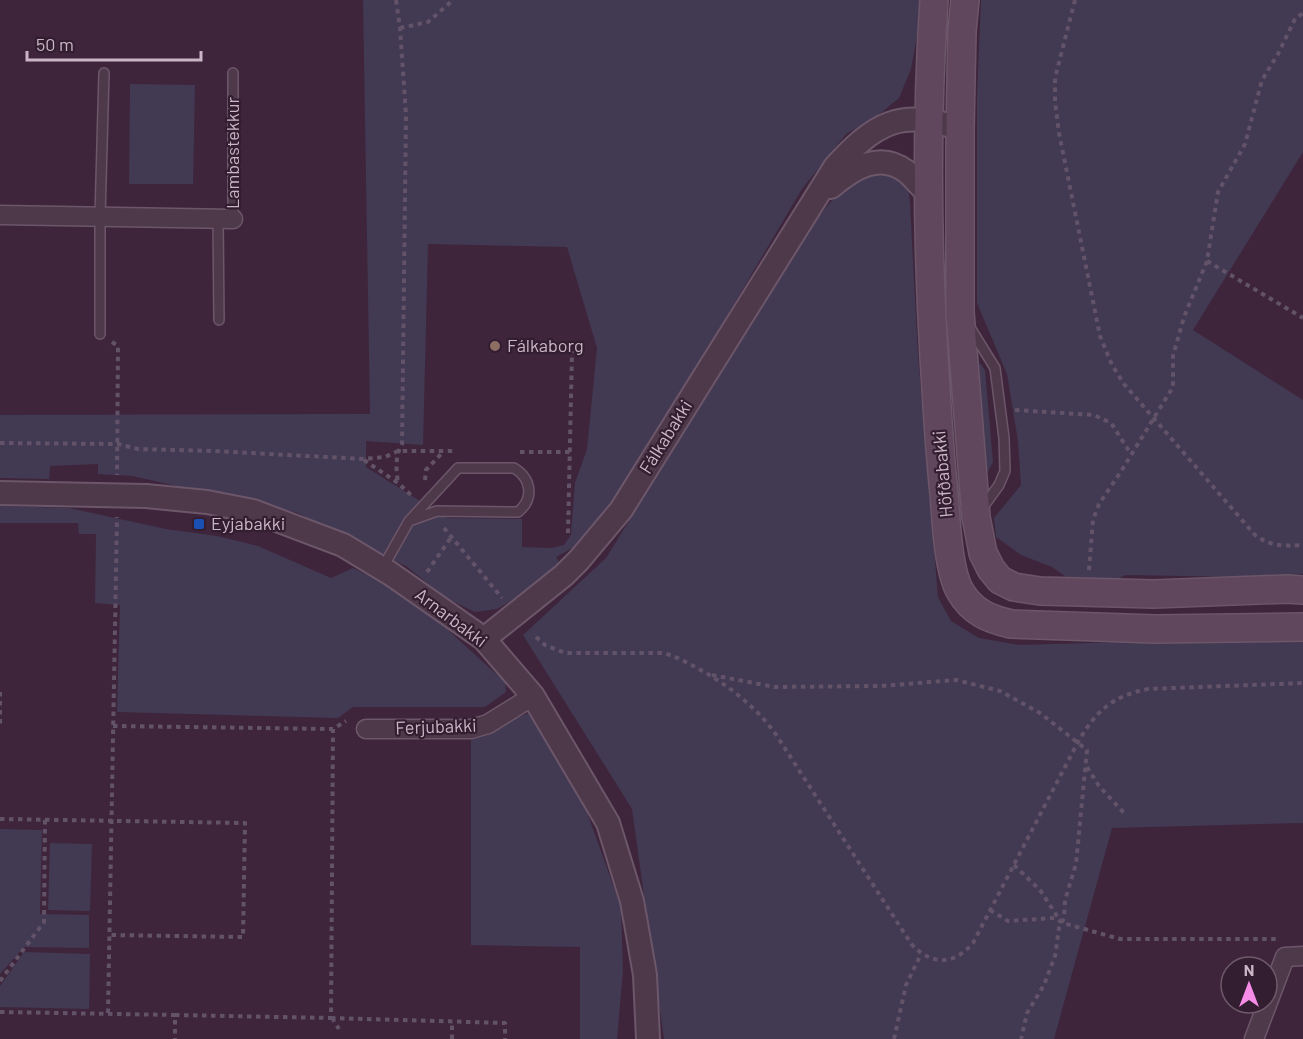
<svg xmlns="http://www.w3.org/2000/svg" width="1303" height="1039" font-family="Barlow,sans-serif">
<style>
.green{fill:#423953;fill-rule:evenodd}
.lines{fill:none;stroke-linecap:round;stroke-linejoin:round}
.service-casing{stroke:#6c5669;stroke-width:12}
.minor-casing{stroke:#6c5669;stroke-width:21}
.tertiary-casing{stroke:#6c5669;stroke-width:26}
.secondary-casing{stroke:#6c5669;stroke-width:30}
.path{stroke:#625369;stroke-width:4;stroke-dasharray:4.5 4.5;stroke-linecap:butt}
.service{stroke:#4e394b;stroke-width:9}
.minor{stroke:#4e394b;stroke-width:18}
.tertiary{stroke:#4e394b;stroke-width:22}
.secondary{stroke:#61475d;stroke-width:27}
.education-dot{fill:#8d6e63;stroke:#331d30;stroke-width:2}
.transit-dot{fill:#1a4fb4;stroke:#331d30;stroke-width:2}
.labels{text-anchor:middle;stroke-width:4.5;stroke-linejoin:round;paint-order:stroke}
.street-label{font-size:18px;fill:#c9b5c6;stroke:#331d30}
.poi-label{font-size:18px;fill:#c9b5c6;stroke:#331d30;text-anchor:start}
</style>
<rect width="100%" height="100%" fill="#3e253b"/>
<path class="green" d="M363,0H920L917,36L911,69L899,98L875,118L846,134L802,189L615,505L578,545L556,557L559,562L530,590L497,609L475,612L446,598L406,566L361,546L298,513L132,476L98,474V464L50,466L49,479L0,478V415L370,414ZM428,244L567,247L597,348L587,449L575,483L571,535L564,545L551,548L522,547V519L447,518L366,467V441L423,445Z
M981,0H1303V152L1193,330L1303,400V574L1240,577L1126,575L1088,592L1052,567L1021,555L996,537L994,518L1021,485L1018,441L1007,374L977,303V95Z
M130,84L195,85L193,184H129Z
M872,173L893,177L908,188L910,203L918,355L938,597L951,621L979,638L1019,645L1303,637V823L1112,828L1054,1039H664L632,809L523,635L606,558L812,227C831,200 840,186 872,173Z
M979,362L985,370L993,462L986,475Z
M0,506L69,508L166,529L217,536L258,546L331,578L353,568L413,598L505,682L506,692L485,707H353L338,718L117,712L120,605L95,603L96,534H79L78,523H0Z
M529,713L583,801L621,907L623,971L617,1039H580V947L471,945V736Z
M0,829L42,830L40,914L89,915V948L24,947L0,974Z
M50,843L92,844L90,911L48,910Z
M24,952L90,954L89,1009L0,1007V986Z"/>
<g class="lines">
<g class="service-casing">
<path id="service" d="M218,219L219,320
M233,219V73
M969,326L995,368L1004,438L1005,471L999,485L981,510
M100,334V217L104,73
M382,569L409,521L437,511L518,512C534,499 532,479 514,468H458L409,521"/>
</g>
<g class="minor-casing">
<path id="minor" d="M0,215L233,219
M366,729H471L488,724L533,696
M1254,1039L1285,957L1303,956"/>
</g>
<g class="tertiary-casing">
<path id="tertiary" d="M831,187C853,168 880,151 907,172C914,178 920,186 927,192
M0,493L146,496L207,502L253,511L343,545L391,574L484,639L533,696L608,823L632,901L645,975L648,1039
M484,639L564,575L579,560L621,510L835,167C874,124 901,107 960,129"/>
</g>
<g class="secondary-casing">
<path id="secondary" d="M934,0C926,119 927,238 934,358C937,403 939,448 944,493C946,519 948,570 960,591C972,612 989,619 1011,624L1155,629L1303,627
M965,0L962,31L960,129V312L976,517L983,553L991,569L1000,580L1014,587L1040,591L1154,594L1287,589L1303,590"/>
</g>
<path class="path" d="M396,0L400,28L406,115L402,444C395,456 396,469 398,483
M1075,0L1055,78V102L1059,133L1100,336L1112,365L1124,384L1255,535C1272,547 1283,546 1303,545
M400,28L428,22L453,0
M1207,261L1303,318
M112,342L118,346L117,475
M1015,410L1094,415L1111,423L1131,454
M0,443L118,444L138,449L213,451L364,459L385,457L398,451H455
M520,452H570
M364,460L398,483L413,497
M425,480L426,470L444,451
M444,528L502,598
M568,533L572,351
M1089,570L1093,520L1099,504L1120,473L1173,387V356L1184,317L1207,261L1218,192L1245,144L1262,80L1278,54L1295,19L1303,13
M427,572L452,536
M536,637L545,645L565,653H662L671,655C711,673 748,697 775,733L912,945C933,966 954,965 973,943L1078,742C1096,711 1112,696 1148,689L1303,683
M712,675L775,687L881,686L956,680L1000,691L1040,713L1087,750L1076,864L1065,900L1064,918L1059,928L1055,956L1044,985L1027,1013L1021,1039
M0,692V728
M113,726L333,729L346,721
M1087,767L1099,786L1124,813
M0,819L245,823L243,937L109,935
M1014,865L1040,890L1059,919
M990,910L1008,921L1055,918L1063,923L1120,939H1276
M0,981L44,922L45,820
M0,1012L175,1015V1039
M108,1013L117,517
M175,1015L331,1018L333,729
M331,1018L505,1023V1039
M332,1018L339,1029
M452,1039V1021
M894,1039L906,985L921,954"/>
<use href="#service" class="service"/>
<use href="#minor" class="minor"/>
<use href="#tertiary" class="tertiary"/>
<use href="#secondary" class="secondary"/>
</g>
<circle class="education-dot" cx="495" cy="346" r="6"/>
<rect class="transit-dot" x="193" y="518" width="12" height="12" rx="3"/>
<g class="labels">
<g class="street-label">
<text transform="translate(233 153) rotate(-90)" y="6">Lambastekkur</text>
<text transform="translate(666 437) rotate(-58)" y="6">Fálkabakki</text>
<text transform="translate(943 474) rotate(-95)" y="6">Höfðabakki</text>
<text transform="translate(451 618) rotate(37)" y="6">Arnarbakki</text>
<text transform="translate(436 727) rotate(-2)" y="6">Ferjubakki</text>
</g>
<g class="poi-label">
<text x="507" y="352">Fálkaborg</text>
<text x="211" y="530">Eyjabakki</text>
</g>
</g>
<g transform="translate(1249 985)"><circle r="28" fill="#331d30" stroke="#6f5a6c" stroke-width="1.5"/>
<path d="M0-4.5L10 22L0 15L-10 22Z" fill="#f68ce7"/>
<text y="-9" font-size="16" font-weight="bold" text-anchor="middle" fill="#c9b5c6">N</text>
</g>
<path d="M27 51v9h174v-9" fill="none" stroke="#c9b5c6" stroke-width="3"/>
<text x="36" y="51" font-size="18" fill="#c9b5c6" stroke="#331d30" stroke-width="4.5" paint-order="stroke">50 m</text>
</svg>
